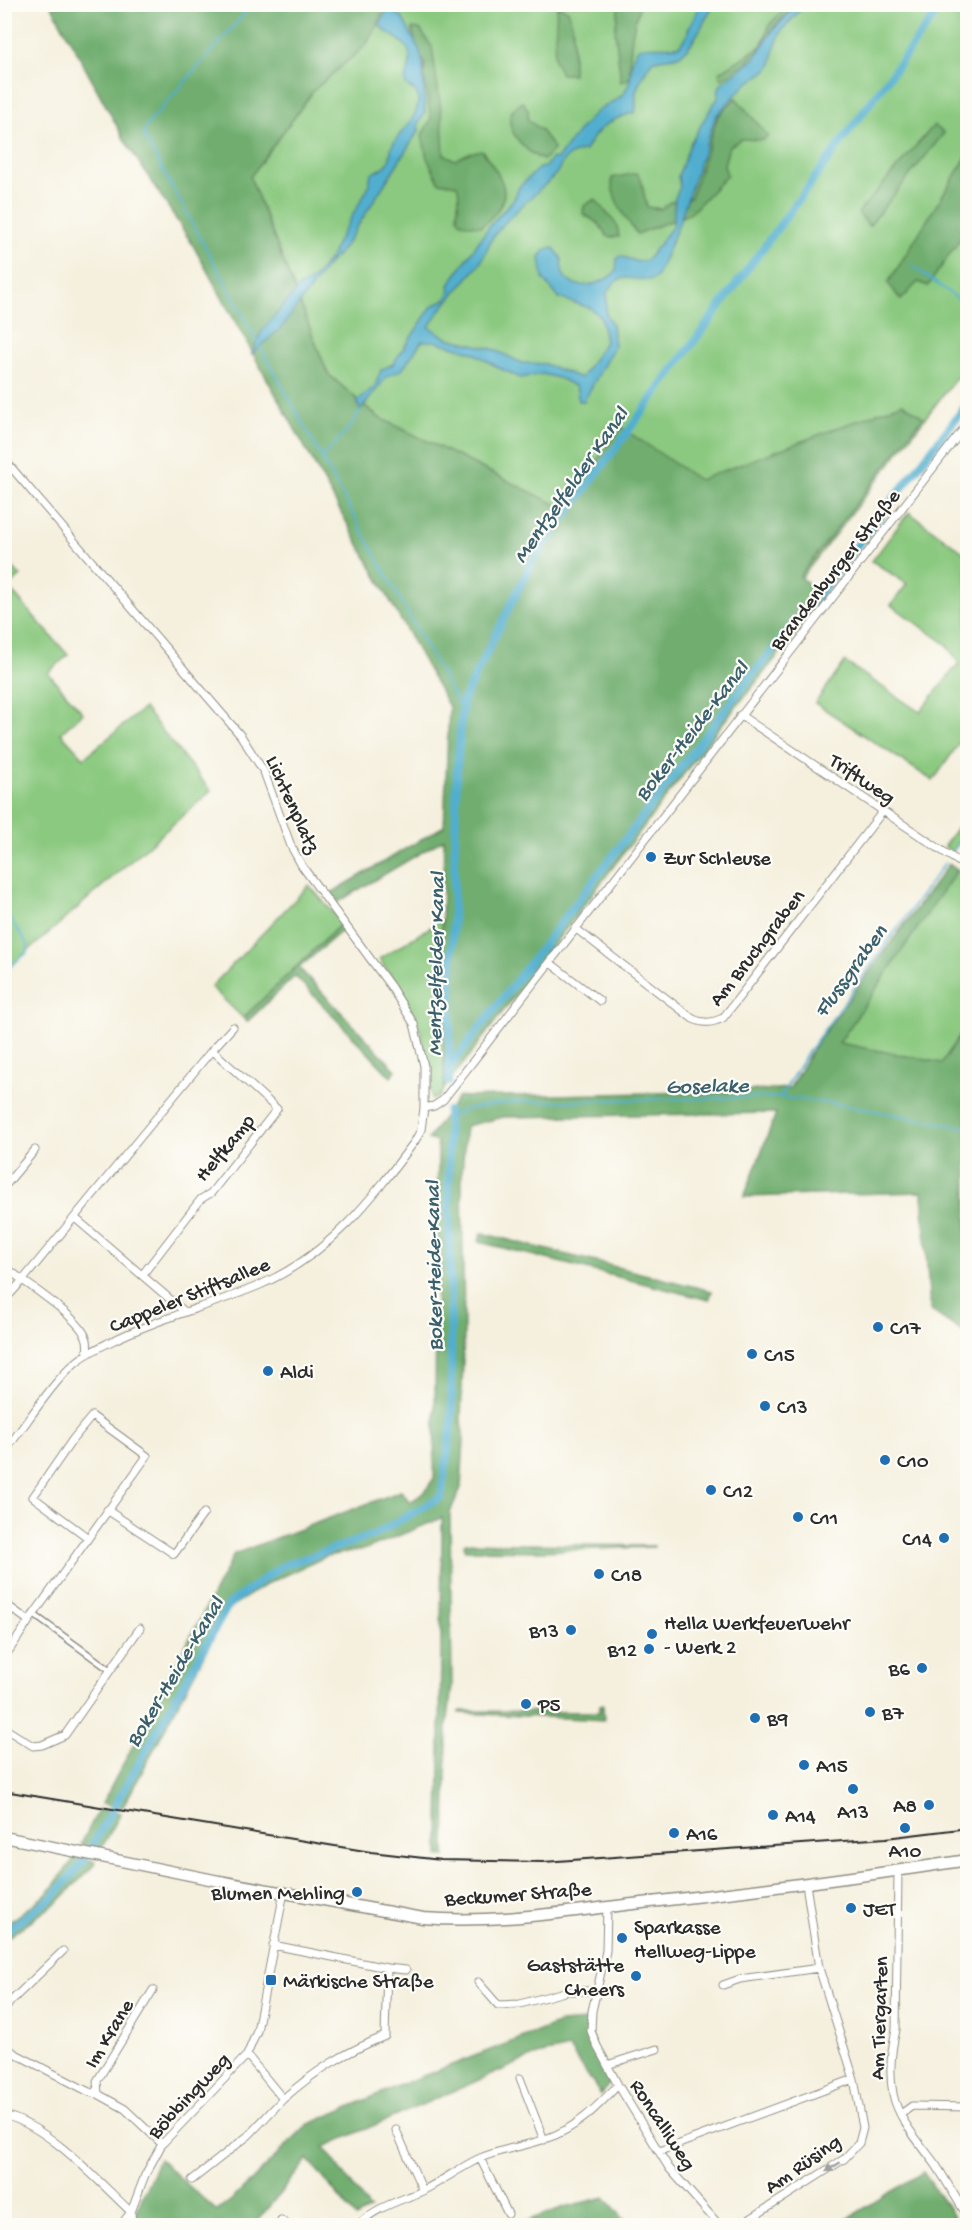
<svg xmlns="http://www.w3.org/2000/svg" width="972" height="2230" font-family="'Gochi Hand',sans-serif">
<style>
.green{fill:#8bc980;stroke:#5b7a56;stroke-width:1.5}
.forest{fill:#70ad6e;stroke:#4e6c4c;stroke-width:1.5}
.water{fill:#51aecf;stroke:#3e6c7d;stroke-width:1.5}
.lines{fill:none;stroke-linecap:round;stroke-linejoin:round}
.stream{stroke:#51aecf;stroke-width:2}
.canal{stroke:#51aecf;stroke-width:8}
.pedestrian-casing{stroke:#908e84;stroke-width:8}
.minor-casing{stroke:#908e84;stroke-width:9}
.secondary-casing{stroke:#908e84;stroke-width:13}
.pedestrian{stroke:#fff;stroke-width:5}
.minor{stroke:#fff;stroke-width:7}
.secondary{stroke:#fff;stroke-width:10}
.rail{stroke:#2b2b2b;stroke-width:2}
.oneway{fill:#a0a0a0}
.poi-dot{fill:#1f6fb2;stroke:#fdfcf7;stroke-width:2}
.labels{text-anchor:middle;stroke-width:4.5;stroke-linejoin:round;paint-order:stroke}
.street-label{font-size:21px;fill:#2b2b2b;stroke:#fdfcf7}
.poi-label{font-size:21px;fill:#2b2b2b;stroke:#fdfcf7;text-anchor:start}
.water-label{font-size:22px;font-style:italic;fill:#3a5f6d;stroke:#fdfcf7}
</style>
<rect width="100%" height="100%" fill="#fdfcf7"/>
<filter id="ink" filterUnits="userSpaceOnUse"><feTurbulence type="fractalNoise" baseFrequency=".0167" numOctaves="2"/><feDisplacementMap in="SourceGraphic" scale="12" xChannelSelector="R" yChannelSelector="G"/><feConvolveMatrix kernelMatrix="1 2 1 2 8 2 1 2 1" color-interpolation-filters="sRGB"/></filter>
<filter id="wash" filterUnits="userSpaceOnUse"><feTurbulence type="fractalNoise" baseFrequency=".008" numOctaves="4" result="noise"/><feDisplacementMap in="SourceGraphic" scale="24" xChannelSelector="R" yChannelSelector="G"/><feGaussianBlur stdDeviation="1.35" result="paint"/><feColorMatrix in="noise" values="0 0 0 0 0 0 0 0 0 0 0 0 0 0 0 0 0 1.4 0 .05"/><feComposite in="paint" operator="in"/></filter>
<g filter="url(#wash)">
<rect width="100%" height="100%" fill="#f5f0de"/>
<path class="green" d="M385,5H967V364L800,580L564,509L378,417L328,374L250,177L314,90L365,46L378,25Z
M909,512L967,555V743L962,739L933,781L815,703L845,662L920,712L959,663L946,644L891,605L907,584L872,561Z
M5,559L21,576L8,587L68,655L48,673L83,713L61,733L84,758L144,708L211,791L5,971Z
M967,813V832L952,852L944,846Z
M957,870L967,877V1024L942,1063L838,1043Z
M309,885L342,923L243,1018L211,987Z
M442,920L444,1089L439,1097L432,1099L421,1032L400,989L379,959Z"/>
<path class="forest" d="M51,5H385L378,25L365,46L314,90L250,177L328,374L378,417L563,508L621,427L699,480L903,403L923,417L800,576L824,599L718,729L444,1089L442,920L444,839L338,902L331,893L444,826L449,707L191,242L125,141Z
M619,5H640C631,29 629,52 630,78L621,82L615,30Z
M788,5H795L772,29L760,49L747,62L722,79L719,73L761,46L770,24Z
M557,6L568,10L573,27V74H561L554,59Z
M412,28L420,29L432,47L442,117L444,154L455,160L469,153L482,150C505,183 517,197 482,226C440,225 466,206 457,185L439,182L427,158L422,135L431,119L424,77L425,63L418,52Z
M736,98L768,136L763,140L741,139L729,147L724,165L727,175L691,213L637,234C626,219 610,197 612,178L637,173L641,180L647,207L661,209L670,202L691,197L718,116Z
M523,102L528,110V120L541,130L554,149L543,160C523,152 492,117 523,102Z
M934,125L944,133L869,226L858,213Z
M967,156L968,209L965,232L928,286L918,282L901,300L888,283Z
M595,199L617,225L619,237H608L598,223L583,214L584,206Z
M949,864L957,870L839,1043L942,1063L967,1025V1335L930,1310L922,1192L744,1197L776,1113L504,1117L466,1126L462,1172L464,1333L461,1420L464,1440L461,1488L450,1512L452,1686L447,1727L445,1857H439L442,1518L366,1549L327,1556L269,1583L230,1607L123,1807L102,1804L234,1554L401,1491L410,1502L424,1493L434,1478L438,1151L437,1142L428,1139L458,1097L746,1091L790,1088L815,1045Z
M342,923L345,928L299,968L396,1070L391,1077L295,976L247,1022L243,1018Z
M481,1233L712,1291L709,1300L479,1242Z
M464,1543L654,1546V1547L542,1551L465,1550Z
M603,1704L604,1720L459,1713V1711L599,1712L600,1705Z
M99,1809L121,1813L101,1849L81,1844Z
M75,1857L95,1861L93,1866L59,1901L5,1939V1925L48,1893Z
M587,2021L594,2047L611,2081L601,2095L569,2048L537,2055L324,2147L370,2209L356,2218L308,2159L254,2225H141L135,2213L159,2159L217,2211L234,2198L307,2125L405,2083L560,2023Z
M923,2172L960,2225H837Z
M605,2197L629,2225H516L564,2207Z"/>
<path class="water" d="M700,5H714C703,21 696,43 680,55C675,58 660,58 652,61C646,70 639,81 636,92C635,99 637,105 635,112C609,120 598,126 585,151C577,151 571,154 565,159C560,164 560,170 555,175C535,196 510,213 493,237C487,246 485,258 478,266C462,286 442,304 429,327L447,338L493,349L522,363L545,364L581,378L605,342L601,317L590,308L559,298L543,279L540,257L546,249L554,248L562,259C557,295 600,289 616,271L617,259L621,256L638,262L647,260L673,226L675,198L680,187L678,176L691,142L714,103L718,99L719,88L722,83L754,59L772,31L797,5H805L782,30L774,49L772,64L769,69L746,84L716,116L678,226L657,276L652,280L625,278L616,281L607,292L606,314L612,324L614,346L584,401H579L576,387L561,379L543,374L520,378L499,368L472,352L434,341H422L402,370L387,376L360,411L357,401L375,386L381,370L393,364L432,306L446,299L450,290L449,285L490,225L514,199L519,187L539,168L545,167L552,158L557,159C570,143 583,122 600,109C607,104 617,101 623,94C636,79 627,57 639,48C644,44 668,49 680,45L688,33V30Z
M389,10L402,17L420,51L423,64L425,113L418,124L419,130L343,249L330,262L283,326L251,355L262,331L300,286L312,280L333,254L336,244L368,188L371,174C376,171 383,169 387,164C392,159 389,152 392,146C401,128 423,117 417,93L406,85C403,76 410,71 410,62C412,40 391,39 380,26L384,15Z"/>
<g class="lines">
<path class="stream" d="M253,4L146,126L144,136L463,713
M911,265L968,306
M322,457L348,430L360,411
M952,852L968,832
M4,910L28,945L27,953L4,971
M781,1096L808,1052L945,863
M447,1120L454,1115L466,1109L511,1102L780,1097L831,1103L968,1128"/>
<path class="canal" d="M449,1068L457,768L463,700L533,560L943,4
M449,1082V1068L749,679L825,587L968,403
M4,1932L53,1897L83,1862L229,1604L282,1566L374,1535L441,1497L452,1423L448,1111"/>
</g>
</g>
<g filter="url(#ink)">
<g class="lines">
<g class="pedestrian-casing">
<path id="pedestrian" d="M33,1614L110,1670"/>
</g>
<g class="minor-casing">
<path id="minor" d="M4,459L241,736L264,772L291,846L302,866L391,987L414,1024L424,1066V1108L421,1130L415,1141C370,1201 330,1254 260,1285C211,1306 158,1318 110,1342C98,1348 85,1354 75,1363C51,1384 25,1426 4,1452
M740,715L968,868
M575,928L693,1019C704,1024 712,1023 723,1018L883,811
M549,962L600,1001
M212,1050L233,1027
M424,1108L434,1106L443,1100L968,423
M4,1187L35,1150
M75,1218L185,1312
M4,1266C24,1283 81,1317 87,1340C88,1344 87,1349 88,1354
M4,1301L22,1281L212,1050L277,1109L211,1193L201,1199L143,1274
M107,1510L174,1554L204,1513
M4,1603L29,1621L4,1658
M29,1621L147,1456L92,1416L73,1439L33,1497L87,1537
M4,1728L33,1746L42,1745L65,1735L140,1628
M898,1871L896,2030C891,2051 889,2073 893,2094C898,2120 921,2144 936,2165C947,2182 957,2200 968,2217
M607,1907L606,1951L592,2011L591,2031L597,2046L618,2085L669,2168L720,2226
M387,1968L406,1970
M478,1982L498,2005L520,2004L568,1991H597
M723,1985L740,1979L819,1968
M153,1990L97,2081L98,2094L125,2109L162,2144
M4,2011L10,2002L63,1951
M4,2044L14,2053L89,2092L98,2094
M247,2055L283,2099C316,2070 344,2053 385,2036L387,1968L273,1945
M607,2065L657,2049
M520,2078L544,2140
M901,2114L912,2106L968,2107
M4,2115C50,2127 97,2180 131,2212
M396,2130L423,2191
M660,2151L854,2079L819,1968L806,1884
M480,2158L508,2214
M192,2180L249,2135L283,2099
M131,2212L132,2226
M281,2220L289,2226
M120,2226L131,2212L145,2175L162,2144L247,2055L257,2031L284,1892
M358,2226C371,2209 399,2201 418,2193C439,2183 458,2169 478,2159C500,2149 523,2147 545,2139C576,2129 596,2108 618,2085
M739,2226L844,2159L859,2143L863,2128L854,2079"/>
</g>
<g class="secondary-casing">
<path id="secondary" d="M4,1837L219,1881L423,1918C497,1924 569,1911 642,1903C751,1891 859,1877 968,1860"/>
</g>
<use href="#pedestrian" class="pedestrian"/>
<use href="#minor" class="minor"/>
<use href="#secondary" class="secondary"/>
<path class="rail" d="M4,1791L371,1852L441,1860L543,1862L886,1838L968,1828"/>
</g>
<defs><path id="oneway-solid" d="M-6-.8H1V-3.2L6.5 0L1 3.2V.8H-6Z" transform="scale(1.5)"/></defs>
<use class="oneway" href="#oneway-solid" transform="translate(833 2167) rotate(148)"/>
</g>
<g class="poi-dot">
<circle cx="651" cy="857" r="6"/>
<circle cx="878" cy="1327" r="6"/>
<circle cx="752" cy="1354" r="6"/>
<circle cx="268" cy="1371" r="6"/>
<circle cx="765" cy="1406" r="6"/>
<circle cx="885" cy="1460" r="6"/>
<circle cx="711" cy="1490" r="6"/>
<circle cx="798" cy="1517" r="6"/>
<circle cx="944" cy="1538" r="6"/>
<circle cx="599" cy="1574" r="6"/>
<circle cx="571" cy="1630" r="6"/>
<circle cx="652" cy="1634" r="6"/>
<circle cx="649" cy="1649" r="6"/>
<circle cx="922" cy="1668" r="6"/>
<circle cx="526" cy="1704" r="6"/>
<circle cx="870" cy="1712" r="6"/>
<circle cx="755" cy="1718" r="6"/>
<circle cx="804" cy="1765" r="6"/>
<circle cx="853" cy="1789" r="6"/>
<circle cx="929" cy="1805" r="6"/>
<circle cx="773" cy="1815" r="6"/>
<circle cx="905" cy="1828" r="6"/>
<circle cx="674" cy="1833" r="6"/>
<circle cx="357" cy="1892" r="6"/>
<circle cx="851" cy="1908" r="6"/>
<circle cx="622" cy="1938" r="6"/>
<circle cx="636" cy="1976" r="6"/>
<rect x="265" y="1974" width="12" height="12" rx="3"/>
</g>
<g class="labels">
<g class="street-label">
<text transform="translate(834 569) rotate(-52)" y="7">Brandenburger Straße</text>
<text transform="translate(863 778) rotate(34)" y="7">Triftweg</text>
<text transform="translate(294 804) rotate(66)" y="7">Lichtenplatz</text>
<text transform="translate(756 947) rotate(-52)" y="7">Am Bruchgraben</text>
<text transform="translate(224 1147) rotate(-50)" y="7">Helfkamp</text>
<text transform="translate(189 1294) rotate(-22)" y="7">Cappeler Stiftsallee</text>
<text transform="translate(518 1893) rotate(-4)" y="7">Beckumer Straße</text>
<text transform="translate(878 2018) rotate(-88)" y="7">Am Tiergarten</text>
<text transform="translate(108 2033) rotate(-59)" y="7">Im Krane</text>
<text transform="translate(188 2095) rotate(-47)" y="7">Böbbingweg</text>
<text transform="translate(664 2124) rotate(57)" y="7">Roncalliweg</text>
<text transform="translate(802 2163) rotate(-35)" y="7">Am Rüsing</text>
</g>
<g class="poi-label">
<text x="663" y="864">Zur Schleuse</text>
<text x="890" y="1334">C17</text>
<text x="764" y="1361">C15</text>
<text x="280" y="1378">Aldi</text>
<text x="777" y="1413">C13</text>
<text x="897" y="1467">C10</text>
<text x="723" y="1497">C12</text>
<text x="810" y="1524">C11</text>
<text x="932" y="1545" text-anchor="end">C14</text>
<text x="611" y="1581">C18</text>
<text x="664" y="1629">Hella Werkfeuerwehr<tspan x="664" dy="24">- Werk 2</tspan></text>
<text x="559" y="1637" text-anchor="end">B13</text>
<text x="637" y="1656" text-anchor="end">B12</text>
<text x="910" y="1675" text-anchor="end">B6</text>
<text x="538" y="1711">P5</text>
<text x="882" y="1719">B7</text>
<text x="767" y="1725">B9</text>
<text x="816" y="1772">A15</text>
<text x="917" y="1812" text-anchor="end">A8</text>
<text x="853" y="1818" text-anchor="middle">A13</text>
<text x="785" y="1822">A14</text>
<text x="686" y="1840">A16</text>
<text x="905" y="1857" text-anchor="middle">A10</text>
<text x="345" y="1899" text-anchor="end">Blumen Mehling</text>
<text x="863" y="1915">JET</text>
<text x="634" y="1933">Sparkasse<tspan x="634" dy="24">Hellweg-Lippe</tspan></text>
<text x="624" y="1971" text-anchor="end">Gaststätte<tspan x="624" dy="24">Cheers</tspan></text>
<text x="283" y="1987">Märkische Straße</text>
</g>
<g class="water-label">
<text transform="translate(569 484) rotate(-55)" y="8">Mentzelfelder Kanal</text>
<text transform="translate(690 730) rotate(-52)" y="8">Boker-Heide-Kanal</text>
<text transform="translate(434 964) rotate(-89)" y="8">Mentzelfelder Kanal</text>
<text transform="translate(849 970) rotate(-54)" y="8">Flussgraben</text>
<text transform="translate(707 1084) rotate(-1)" y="8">Goselake</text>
<text transform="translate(432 1266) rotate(-91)" y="8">Boker-Heide-Kanal</text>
<text transform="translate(173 1671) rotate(-59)" y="8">Boker-Heide-Kanal</text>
</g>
</g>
<rect width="972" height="2230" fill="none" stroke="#fdfcf7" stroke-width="24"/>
</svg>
